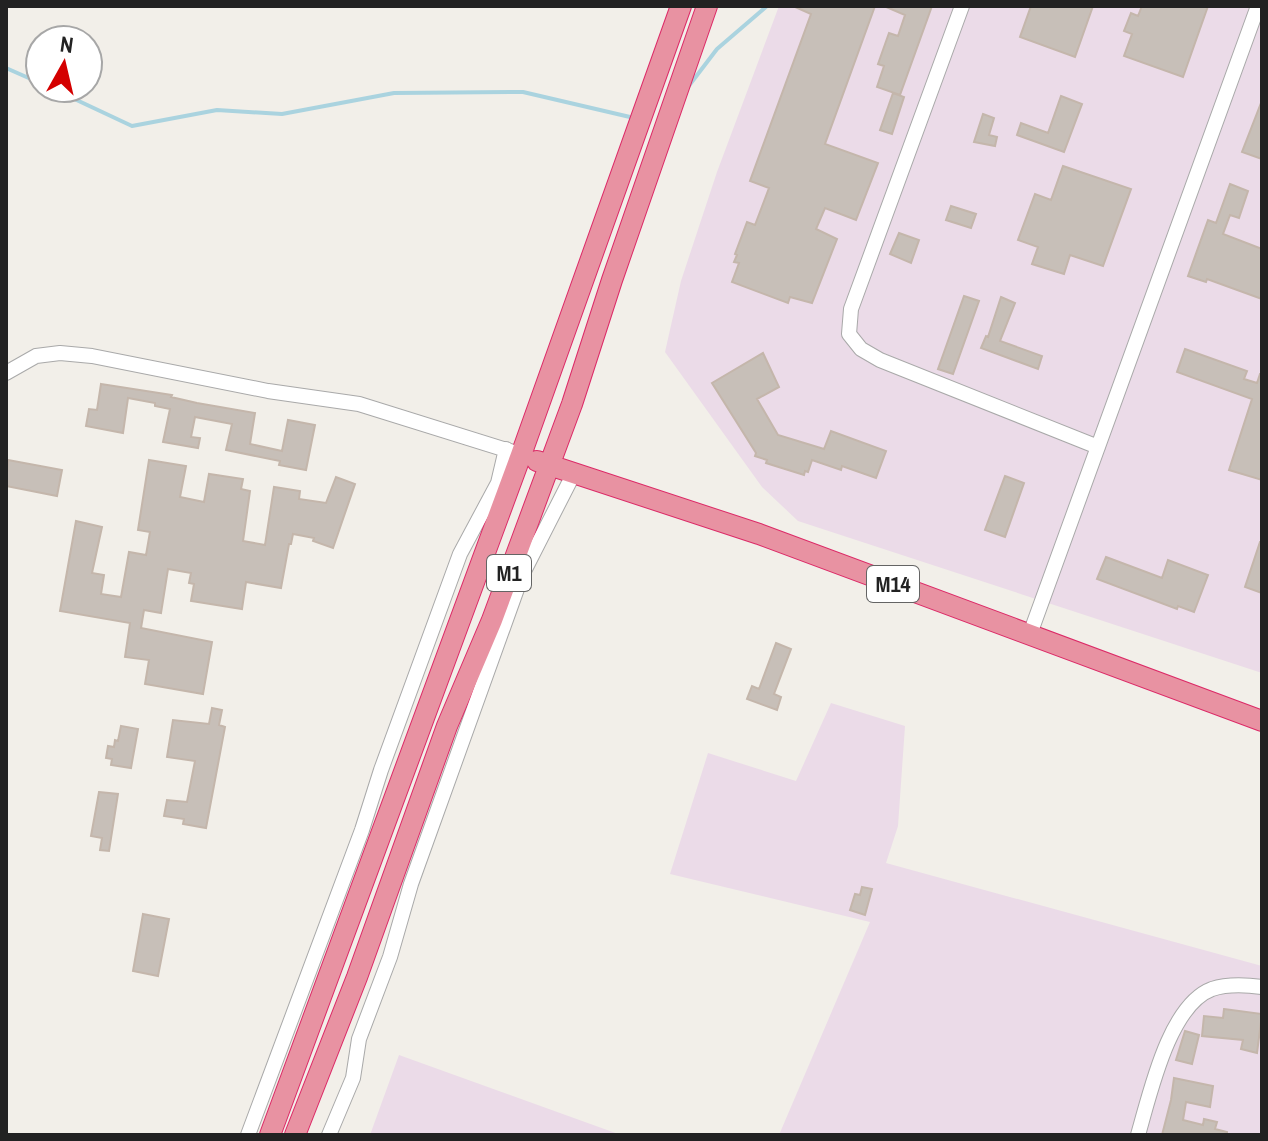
<svg xmlns="http://www.w3.org/2000/svg" width="1268" height="1141" font-family="'Archivo Narrow',sans-serif">
<style>
.industrial{fill:#ebdbe8}
.lines{fill:none;stroke-linecap:round;stroke-linejoin:round}
.stream{stroke:#aad3df;stroke-width:4}
.building{fill:#c7bfb8;stroke:#c4b6ab;stroke-width:2}
.minor-casing{stroke:#a9a9a9;stroke-width:16}
.highway-casing{stroke:#dc2a67;stroke-width:22}
.minor{stroke:#fff;stroke-width:14}
.highway{stroke:#e892a2;stroke-width:20}
.labels{text-anchor:middle;stroke-width:6;stroke-linejoin:round;paint-order:stroke}
.shield{fill:#fff;stroke:#646464;stroke-width:2}
.shield-label{font-size:22px;font-weight:bold;fill:#222}
</style>
<rect width="100%" height="100%" fill="#f2efe9"/>
<path class="industrial" d="M779,6H1262V673L798,521L762,487L665,352L681,281L717,172Z
M831,703L905,726L898,826L886,863L1262,966V1135H779L870,922L670,874L708,753L796,781Z
M399,1055L621,1135H370Z"/>
<g class="lines">
<path class="stream" d="M6,68L40,83
M688,87L717,49L767,6
M51,88L132,126L217,110L282,114L394,93L523,92L630,117"/>
</g>
<path class="building" d="M793,6H875L825,144L878,163L856,220L825,208L816,229L837,239L812,303L790,297L788,303L732,282L739,263L734,262L737,255L735,254L747,222L755,225L769,188L750,181L811,14Z
M884,6H932L900,95L877,87L884,66L878,64L889,33L898,36L905,15Z
M1031,6H1093L1075,57L1020,37Z
M1142,6H1208L1183,77L1124,56L1132,34L1124,31L1131,13L1138,16Z
M893,93L904,97L892,134L880,130Z
M1061,96L1082,104L1064,152L1017,135L1021,123L1048,133Z
M1261,103H1262V159L1242,152Z
M983,114L994,118L989,135L997,137L995,146L974,142Z
M1063,166L1131,189L1103,266L1070,255L1064,274L1032,264L1038,247L1018,240L1035,194L1051,200Z
M1230,184L1248,191L1239,218L1230,215L1223,234L1262,249V299L1207,279L1206,282L1188,276L1208,220L1216,223Z
M951,206L976,214L971,228L946,220Z
M899,233L919,240L911,263L890,254Z
M964,296L979,301L953,374L938,369Z
M1001,297L1015,303L1000,341L1042,356L1038,369L981,348L986,336L988,337Z
M1185,349L1247,371L1244,379L1257,383L1260,374H1262V480L1229,470L1252,399L1177,372Z
M763,353L779,387L757,399L778,435L824,449L831,431L886,451L876,478L842,466L841,470L812,460L808,472L805,471L804,475L766,463L767,460L755,456L756,453L712,383Z
M101,384L172,395L171,397L197,403L255,413L250,444L282,451L288,420L315,425L306,470L279,465L280,461L226,450L232,424L195,417L191,437L200,438L198,448L163,442L170,409L155,406V403L128,398L123,433L86,426L89,409L97,410Z
M8,460L62,470L57,496L6,486Z
M149,460L186,466L180,497L204,502L209,474L243,479L241,489L250,491L243,541L265,545L274,487L300,491L299,499L326,503L336,477L355,484L333,548L313,541L314,538L293,534L291,544H289L281,588L246,582L242,609L191,601L194,584L189,583L191,573L168,569L161,613L144,610L141,628L212,642L203,694L145,684L149,660L125,657L130,623L60,611L76,521L102,527L92,573L104,575L101,594L121,597L129,552L146,555L150,532L138,530Z
M1005,476L1024,483L1005,537L985,530Z
M1260,542H1262V593L1245,587Z
M1106,557L1162,578L1168,560L1208,575L1194,612L1178,606L1177,609L1097,579Z
M776,643L791,649L774,694L781,697L777,710L747,699L752,686L759,689Z
M212,708L222,710L219,725L225,727L206,828L183,824L184,819L164,816L167,800L187,802L195,761L167,757L173,720L209,724Z
M121,726L138,729L131,768L111,765L112,759L106,758L108,746L114,747L115,740L118,741Z
M99,792L118,794L109,851L100,850L102,838L91,836Z
M862,887L872,889L865,915L850,910L855,894L860,895Z
M143,914L169,919L158,976L133,971Z
M1224,1009L1262,1014L1257,1053L1241,1049L1243,1040L1202,1036L1204,1016L1223,1018Z
M1185,1031L1199,1035L1192,1064L1176,1060Z
M1174,1078L1213,1086L1210,1107L1186,1102L1183,1120L1203,1125L1204,1119L1217,1122L1215,1129L1227,1132V1135H1162L1171,1100Z"/>
<g class="lines">
<g class="minor-casing">
<path id="minor" d="M962,6L851,309L849,334L861,349L880,360L1098,447
M6,373L36,356L60,353L92,356L268,391L359,404L513,452
M1030,634L1258,6
M248,1135L362,830L381,770L460,554L498,483L506,449
M329,1135L353,1078L359,1039L390,957L411,884L522,575L574,473
M1138,1135C1150,1094 1169,1005 1212,989C1227,984 1247,985 1262,987"/>
</g>
<g class="highway-casing">
<path id="highway" d="M537,461L759,534L1262,721
M270,1135L521,455L681,6
M295,1135L357,977L447,726L492,620L572,404L612,280L707,6"/>
</g>
<use href="#minor" class="minor"/>
<use href="#highway" class="highway"/>
</g>
<g class="labels">
<g class="shield">
<rect x="487" y="555" width="44" height="36" rx="6"/>
<rect x="867" y="566" width="52" height="36" rx="6"/>
</g>
<g class="shield-label">
<text x="509" y="581">M1</text>
<text x="893" y="592">M14</text>
</g>
</g>
<rect width="1268" height="1141" fill="none" stroke="#222222" stroke-width="16"/>
<g transform="translate(64 64) rotate(8)"><circle r="38" fill="#ffffff" stroke="#a7a7a7" stroke-width="2"/>
<path d="M0-6L14 30L0 20L-14 30Z" fill="#d40000"/>
<text y="-12" font-size="22" font-weight="bold" text-anchor="middle" fill="#222222">N</text>
</g>
</svg>
